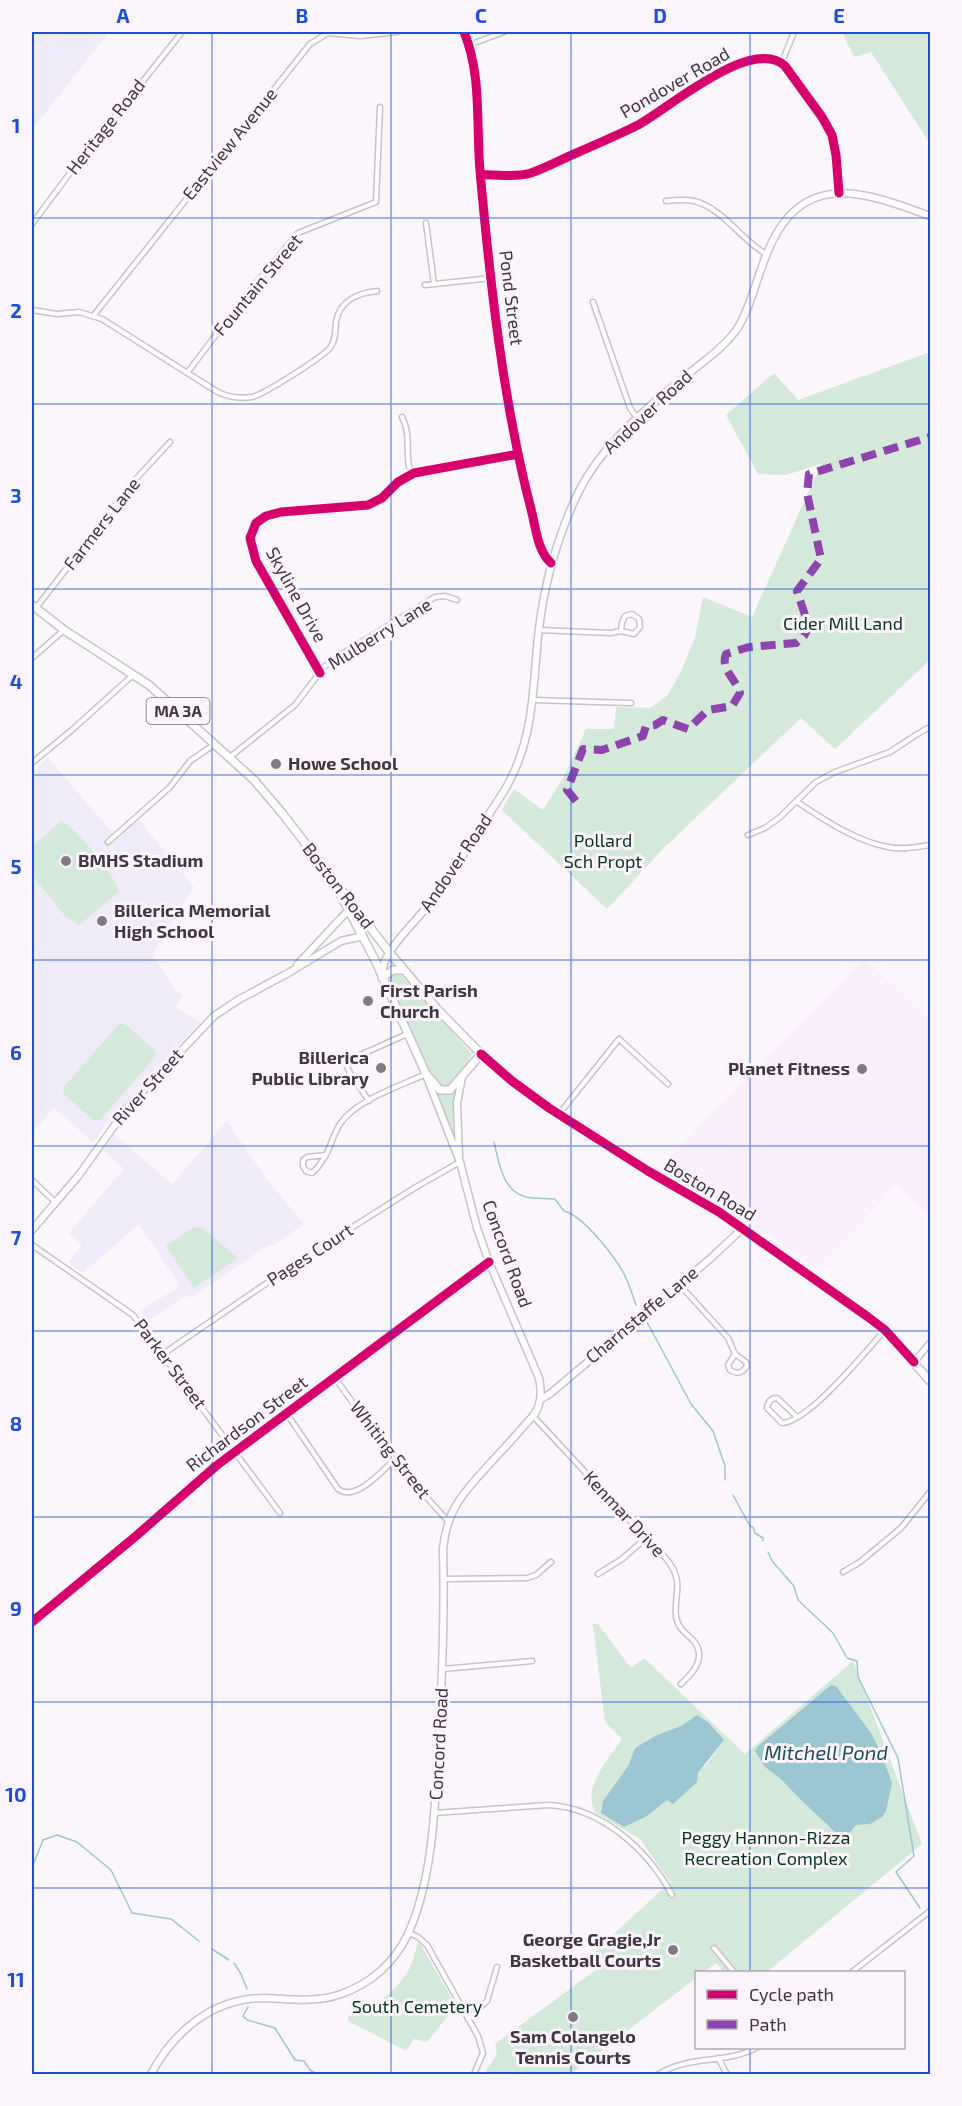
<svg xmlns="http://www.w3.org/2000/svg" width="962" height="2106" font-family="'Exo 2',sans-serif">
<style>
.built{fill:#fbeefd}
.education{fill:#f0ebf8}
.green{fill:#d4e9d9;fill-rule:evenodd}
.water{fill:#9cc6d2}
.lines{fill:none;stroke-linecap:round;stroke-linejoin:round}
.stream{stroke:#9cc6d2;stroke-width:1.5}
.minor-casing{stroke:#c8c3c9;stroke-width:7}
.tertiary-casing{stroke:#c8c3c9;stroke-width:8}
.secondary-casing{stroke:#c8c3c9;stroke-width:9}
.primary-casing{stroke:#c8c3c9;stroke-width:10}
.minor{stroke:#fefefe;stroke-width:4}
.tertiary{stroke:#fefefe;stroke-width:5}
.secondary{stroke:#fefefe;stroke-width:6}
.primary{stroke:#fefefe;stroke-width:7}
.quiet{stroke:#8e44ad;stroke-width:8;stroke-dasharray:15 8;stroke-linecap:butt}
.cycleway-casing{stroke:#fcf4fd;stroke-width:13}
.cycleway{stroke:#d6006c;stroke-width:9}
.grid{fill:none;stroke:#1d4ed8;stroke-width:1.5;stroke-opacity:0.55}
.poi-dot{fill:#817a82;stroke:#fcf4fd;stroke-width:2}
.labels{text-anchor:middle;stroke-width:6;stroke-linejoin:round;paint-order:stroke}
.shield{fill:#fcf4fd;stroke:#787079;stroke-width:1.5}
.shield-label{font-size:16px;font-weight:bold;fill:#403841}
.street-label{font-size:18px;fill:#403841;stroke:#fcf4fd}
.park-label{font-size:18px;fill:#023717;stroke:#fcf4fd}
.poi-label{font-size:18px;font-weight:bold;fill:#403841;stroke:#fcf4fd;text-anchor:start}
.water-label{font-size:20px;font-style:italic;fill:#184e59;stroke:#fcf4fd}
.neatline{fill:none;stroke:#1d4ed8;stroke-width:2}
.grid-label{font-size:20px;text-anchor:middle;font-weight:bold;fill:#1d4ed8}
</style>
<rect width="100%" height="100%" fill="#fbf6fb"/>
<path class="built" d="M864,958L930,1022V1219L897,1185L816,1268L664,1163Z"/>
<path class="education" d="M32,32H109L32,130Z
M48,758L117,838L139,820L194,887L153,954L175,991L183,994L176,1008L200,1022L113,1116L93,1142L54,1108L34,1131L32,1129V772Z
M227,1121L265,1177L304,1224L272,1246L270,1244L190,1298L187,1295L147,1321L140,1311L180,1286L139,1224L83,1273L68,1263L82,1245L69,1233L124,1169L103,1150L114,1134L172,1184Z"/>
<path class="green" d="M842,32H930V144L871,52L854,57Z
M930,352V660L835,749L801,718L665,847L607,909L502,810L514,789L543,810L563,778L586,729H614L616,707L650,708L668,695L682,669L695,638L703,597L752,617L821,464L786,475L758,474L726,415L774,373L798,400Z
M61,821C75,827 116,876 119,892L79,925L65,916L32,875V846Z
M396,974L401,975L472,1054L454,1083L453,1134L427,1065L390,984V977Z
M119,1024H125L155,1050L156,1056L100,1120H93L64,1094L63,1088Z
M194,1227L202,1228L238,1258L194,1288L166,1246Z
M593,1624H598L631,1668L644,1658L745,1754L853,1661L922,1844L767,1972H724L716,1963L704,1972H696V1978L571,2074H517L516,2073L513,2074H484L497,2054L495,2044L597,1969L588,1958L670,1882L640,1839L596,1813C580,1789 609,1759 622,1739L605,1722ZM683,1725L724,1740L706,1765L667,1800L603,1801L628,1766L635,1748L655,1736Z
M418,1940L456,2006L427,2042L414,2039L406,2051L348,2021V2016C369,2014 402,1986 410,1967C414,1959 416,1949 418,1940Z"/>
<path class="water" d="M831,1685L836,1686L871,1733L882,1755L892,1783L886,1811L882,1817L870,1824L856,1825L848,1835L844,1836L835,1832L798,1797L781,1779L765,1767L755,1751L758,1746Z
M697,1715L709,1723L724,1740L698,1773L697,1782L673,1804L667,1800L647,1816L624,1827L601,1813L603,1801L628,1766L635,1748L655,1736L683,1725Z"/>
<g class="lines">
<path class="stream" d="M494,1142C499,1162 502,1191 526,1197C535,1199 546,1198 555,1199L564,1211C584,1216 617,1259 626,1278C630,1287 633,1296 636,1305
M647,1322L691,1404L713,1431L725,1466V1480
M733,1495L750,1526L753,1527L755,1533L763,1538V1541
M768,1552L772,1561L794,1586L798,1600L833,1633L847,1658L857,1661L858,1677L898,1758L914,1856L896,1872L920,1908
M32,1868L43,1840L57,1835L77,1842L111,1870L132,1913L171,1919L199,1941
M212,1949L229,1960
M234,1963L241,1974L247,1989
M248,2007L243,2016L247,2020L275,2028L295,2060L304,2061L310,2070L317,2074"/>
<g class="minor-casing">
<path id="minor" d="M469,45L504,32
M782,62L794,32
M481,175C498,174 514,178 531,173C548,167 564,158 581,151C599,143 618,135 636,126C667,110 751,35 785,66L822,117L832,135L836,155L839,193
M666,201C675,200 685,199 694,201C723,208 741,240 766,254
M426,223L434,284
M32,224L73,169L182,32
M425,285L492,278
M593,302L630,408L637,418
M32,310L57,314L79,312L102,319L216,391C227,397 239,399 252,397C265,394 321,358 330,348C336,340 335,331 336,322C339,301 358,293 377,291
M94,315L310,44L328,33L360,36L397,32
M187,373L244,298L298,233L376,202L380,107
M402,417C412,435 404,455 411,474
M36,608L134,481L170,442
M539,630L611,633L621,631L634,634L640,627L639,619L632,614L625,616L622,623L621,631
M32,658L64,630
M320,673L256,561L250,538L256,523L266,516L281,512L368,505L382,498L398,482L414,473L518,454
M532,700L631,703
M230,757L295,705L324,667L337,657L435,597L445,596L457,600
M32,763L73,729L133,675
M796,801C823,819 855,841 888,847C902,850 917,847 930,845
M748,835L765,828L779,818L816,782L835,772L890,752L919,733L930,727
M108,842L170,787L190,761L215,744
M369,1101L350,1073L345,1062L407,1034
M559,1114L619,1039L668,1084
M326,1155C331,1145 334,1133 340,1124C356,1100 400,1086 426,1074
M326,1155L318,1167L312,1173L306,1171L303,1166V1160L307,1157Z
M32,1180L55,1202
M32,1245L133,1315L280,1513
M679,1284L728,1338L735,1354
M163,1354L302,1259L416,1187L460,1162
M735,1354L746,1362L747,1366C742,1373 737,1375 730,1370L728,1365Z
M335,1378L399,1467L448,1521
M287,1414L338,1489C355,1502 381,1472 394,1460
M533,1416L651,1543C661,1553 675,1565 677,1581C679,1596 671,1613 680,1627C686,1636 698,1640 699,1653C700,1666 690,1675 681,1684
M797,1417L777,1398C771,1398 768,1402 767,1408L782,1423C809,1422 866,1351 885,1330
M843,1572L860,1562L901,1528L930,1492
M598,1574L622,1559L646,1538
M444,1579L527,1578L536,1575L551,1562
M32,1622L136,1536L216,1466L488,1262
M443,1669L532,1661
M434,1813L549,1805C602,1808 648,1850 672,1895
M409,1933L418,1937L427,1945L478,2036L483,2053L474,2074
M714,1948L734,1972
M852,1972L930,1911
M468,2019L487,2001L497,1967
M718,2058L727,2074
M659,2074C689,2055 726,2064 756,2048"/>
</g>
<g class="tertiary-casing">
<path id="tertiary" d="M464,32C482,75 476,125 480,171C490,282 503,402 531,509C536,528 537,550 551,563
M914,1362L930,1343"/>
</g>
<g class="secondary-casing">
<path id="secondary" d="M297,965L342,917L349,910H353
M382,976C383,971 383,965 385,961C392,943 418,919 430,903C451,875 470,845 488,816C496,803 506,790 512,776C535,730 533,678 539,628C545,581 558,535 578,493C601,446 643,411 683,378C701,363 723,349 737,329C751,307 756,280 766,256C799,169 861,190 930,216
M459,1156L457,1103L462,1077
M32,1230L79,1175L127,1108L214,1016L238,1000L290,972L341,941L363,936
M540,1400L551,1393L711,1258L743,1228
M151,2074C174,2031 213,1998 265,1998C291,1999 316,2003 341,1994C370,1984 394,1963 407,1936C432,1884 435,1810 438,1753C442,1685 445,1617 443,1549C447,1506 467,1489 495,1458C508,1445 520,1430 533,1416C542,1405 542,1392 539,1378L489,1262L477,1228L460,1162L426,1075"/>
</g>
<g class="primary-casing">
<path id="primary" d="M32,605L64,630L149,685L254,780L282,813L389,952L439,1011L489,1062L549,1108L648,1171L719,1212L868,1317L885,1330L930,1381
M340,894L375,960L426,1074L440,1090H450L481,1054
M382,978L393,970H404"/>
</g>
<use href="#minor" class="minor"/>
<use href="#tertiary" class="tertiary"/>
<use href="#secondary" class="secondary"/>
<use href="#primary" class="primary"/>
<path class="quiet" d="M576,801L567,790L583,749L602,750L643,736L646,726L655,725L663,720L688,729L708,710L732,706L740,693C736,679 720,669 726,654L749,647L796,643L804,636L809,627L797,591L821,559L807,493L809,474L930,437"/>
<g class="cycleway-casing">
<path id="cycleway" d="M464,32C482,75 476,125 480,171C490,282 503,402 531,509C536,528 537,550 551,563
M481,175C498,174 514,178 531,173C548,167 564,158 581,151C599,143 618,135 636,126C667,110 751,35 785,66L822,117L832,135L836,155L839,193
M320,673L256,561L250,538L256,523L266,516L281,512L368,505L382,498L398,482L414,473L518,454
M481,1054L512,1081L549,1108L648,1171L719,1212L868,1317L885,1330L914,1362
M32,1622L136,1536L216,1466L489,1262"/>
</g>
<use href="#cycleway" class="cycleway"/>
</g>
<path class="grid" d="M212,32V2074M391,32V2074M571,32V2074M750,32V1972M32,218H930M32,404H930M32,589H930M32,775H930M32,960H930M32,1146H930M32,1331H930M32,1517H930M32,1702H930M32,1888H930M750,2048V2074"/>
<g class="poi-dot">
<circle cx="276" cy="764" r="6"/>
<circle cx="66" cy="861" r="6"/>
<circle cx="102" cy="921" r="6"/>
<circle cx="368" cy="1001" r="6"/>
<circle cx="381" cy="1068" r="6"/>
<circle cx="862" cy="1069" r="6"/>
<circle cx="673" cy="1950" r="6"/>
<circle cx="573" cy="2017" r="6"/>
</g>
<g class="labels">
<rect class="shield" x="146.5" y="698" width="63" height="26" rx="4.5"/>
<g class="shield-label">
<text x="178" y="717">MA 3A</text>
</g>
<g class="street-label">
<text transform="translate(675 83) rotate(-30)" y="6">Pondover Road</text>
<text transform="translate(106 127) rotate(-52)" y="6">Heritage Road</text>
<text transform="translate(230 144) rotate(-51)" y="6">Eastview Avenue</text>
<text transform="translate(258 285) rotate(-50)" y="6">Fountain Street</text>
<text transform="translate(511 298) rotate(83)" y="6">Pond Street</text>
<text transform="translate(648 412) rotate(-43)" y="6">Andover Road</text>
<text transform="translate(102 524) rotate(-52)" y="6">Farmers Lane</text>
<text transform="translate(296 595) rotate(61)" y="6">Skyline Drive</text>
<text transform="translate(380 634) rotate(-32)" y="6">Mulberry Lane</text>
<text transform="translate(456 863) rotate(-56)" y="6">Andover Road</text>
<text transform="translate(338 886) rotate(52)" y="6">Boston Road</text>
<text transform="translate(148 1087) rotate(-48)" y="6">River Street</text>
<text transform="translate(710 1190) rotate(31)" y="6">Boston Road</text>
<text transform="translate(507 1254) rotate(70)" y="6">Concord Road</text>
<text transform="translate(310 1255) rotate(-33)" y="6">Pages Court</text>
<text transform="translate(642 1315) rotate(-40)" y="6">Charnstaffe Lane</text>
<text transform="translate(170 1364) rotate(53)" y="6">Parker Street</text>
<text transform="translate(247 1424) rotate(-37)" y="6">Richardson Street</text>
<text transform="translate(390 1450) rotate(52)" y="6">Whiting Street</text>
<text transform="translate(624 1514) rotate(47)" y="6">Kenmar Drive</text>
<text transform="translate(439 1744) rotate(-87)" y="6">Concord Road</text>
</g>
<g class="park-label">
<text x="843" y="630">Cider Mill Land</text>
<text x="603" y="847">Pollard<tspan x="603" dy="21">Sch Propt</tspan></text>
<text x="766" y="1844">Peggy Hannon-Rizza<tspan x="766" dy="21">Recreation Complex</tspan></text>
<text x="417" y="2013">South Cemetery</text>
</g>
<g class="poi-label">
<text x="288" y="770">Howe School</text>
<text x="78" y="867">BMHS Stadium</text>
<text x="114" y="917">Billerica Memorial<tspan x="114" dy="21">High School</tspan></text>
<text x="380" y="997">First Parish<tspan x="380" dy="21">Church</tspan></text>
<text x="369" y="1064" text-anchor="end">Billerica<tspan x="369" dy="21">Public Library</tspan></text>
<text x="850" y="1075" text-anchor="end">Planet Fitness</text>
<text x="661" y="1946" text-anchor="end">George Gragie,Jr<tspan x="661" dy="21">Basketball Courts</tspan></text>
<text x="573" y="2043" text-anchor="middle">Sam Colangelo<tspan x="573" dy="21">Tennis Courts</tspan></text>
</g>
<g class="water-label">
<text x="826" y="1760">Mitchell Pond</text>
</g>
</g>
<rect width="962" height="2106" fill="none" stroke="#fcf4fd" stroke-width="66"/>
<rect x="695" y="1971" width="210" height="78" fill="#fcf4fd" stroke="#b1a9b2" stroke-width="1.5"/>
<rect x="707" y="1990" width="30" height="9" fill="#d6006c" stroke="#b1a9b2" stroke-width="1.5"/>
<text x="749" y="2001" font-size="18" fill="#403841">Cycle path</text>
<rect x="707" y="2020" width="30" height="9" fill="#8e44ad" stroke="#b1a9b2" stroke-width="1.5"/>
<text x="749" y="2031" font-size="18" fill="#403841">Path</text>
<rect x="33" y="33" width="896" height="2040" class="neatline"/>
<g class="grid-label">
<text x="123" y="23">A</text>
<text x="302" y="23">B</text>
<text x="481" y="23">C</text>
<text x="660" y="23">D</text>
<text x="839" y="23">E</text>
<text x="16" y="133">1</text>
<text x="16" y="318">2</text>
<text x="16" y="503">3</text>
<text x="16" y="689">4</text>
<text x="16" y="874">5</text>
<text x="16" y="1060">6</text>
<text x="16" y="1245">7</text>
<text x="16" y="1431">8</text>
<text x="16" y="1616">9</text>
<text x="16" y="1802">10</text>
<text x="16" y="1987">11</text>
</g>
</svg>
